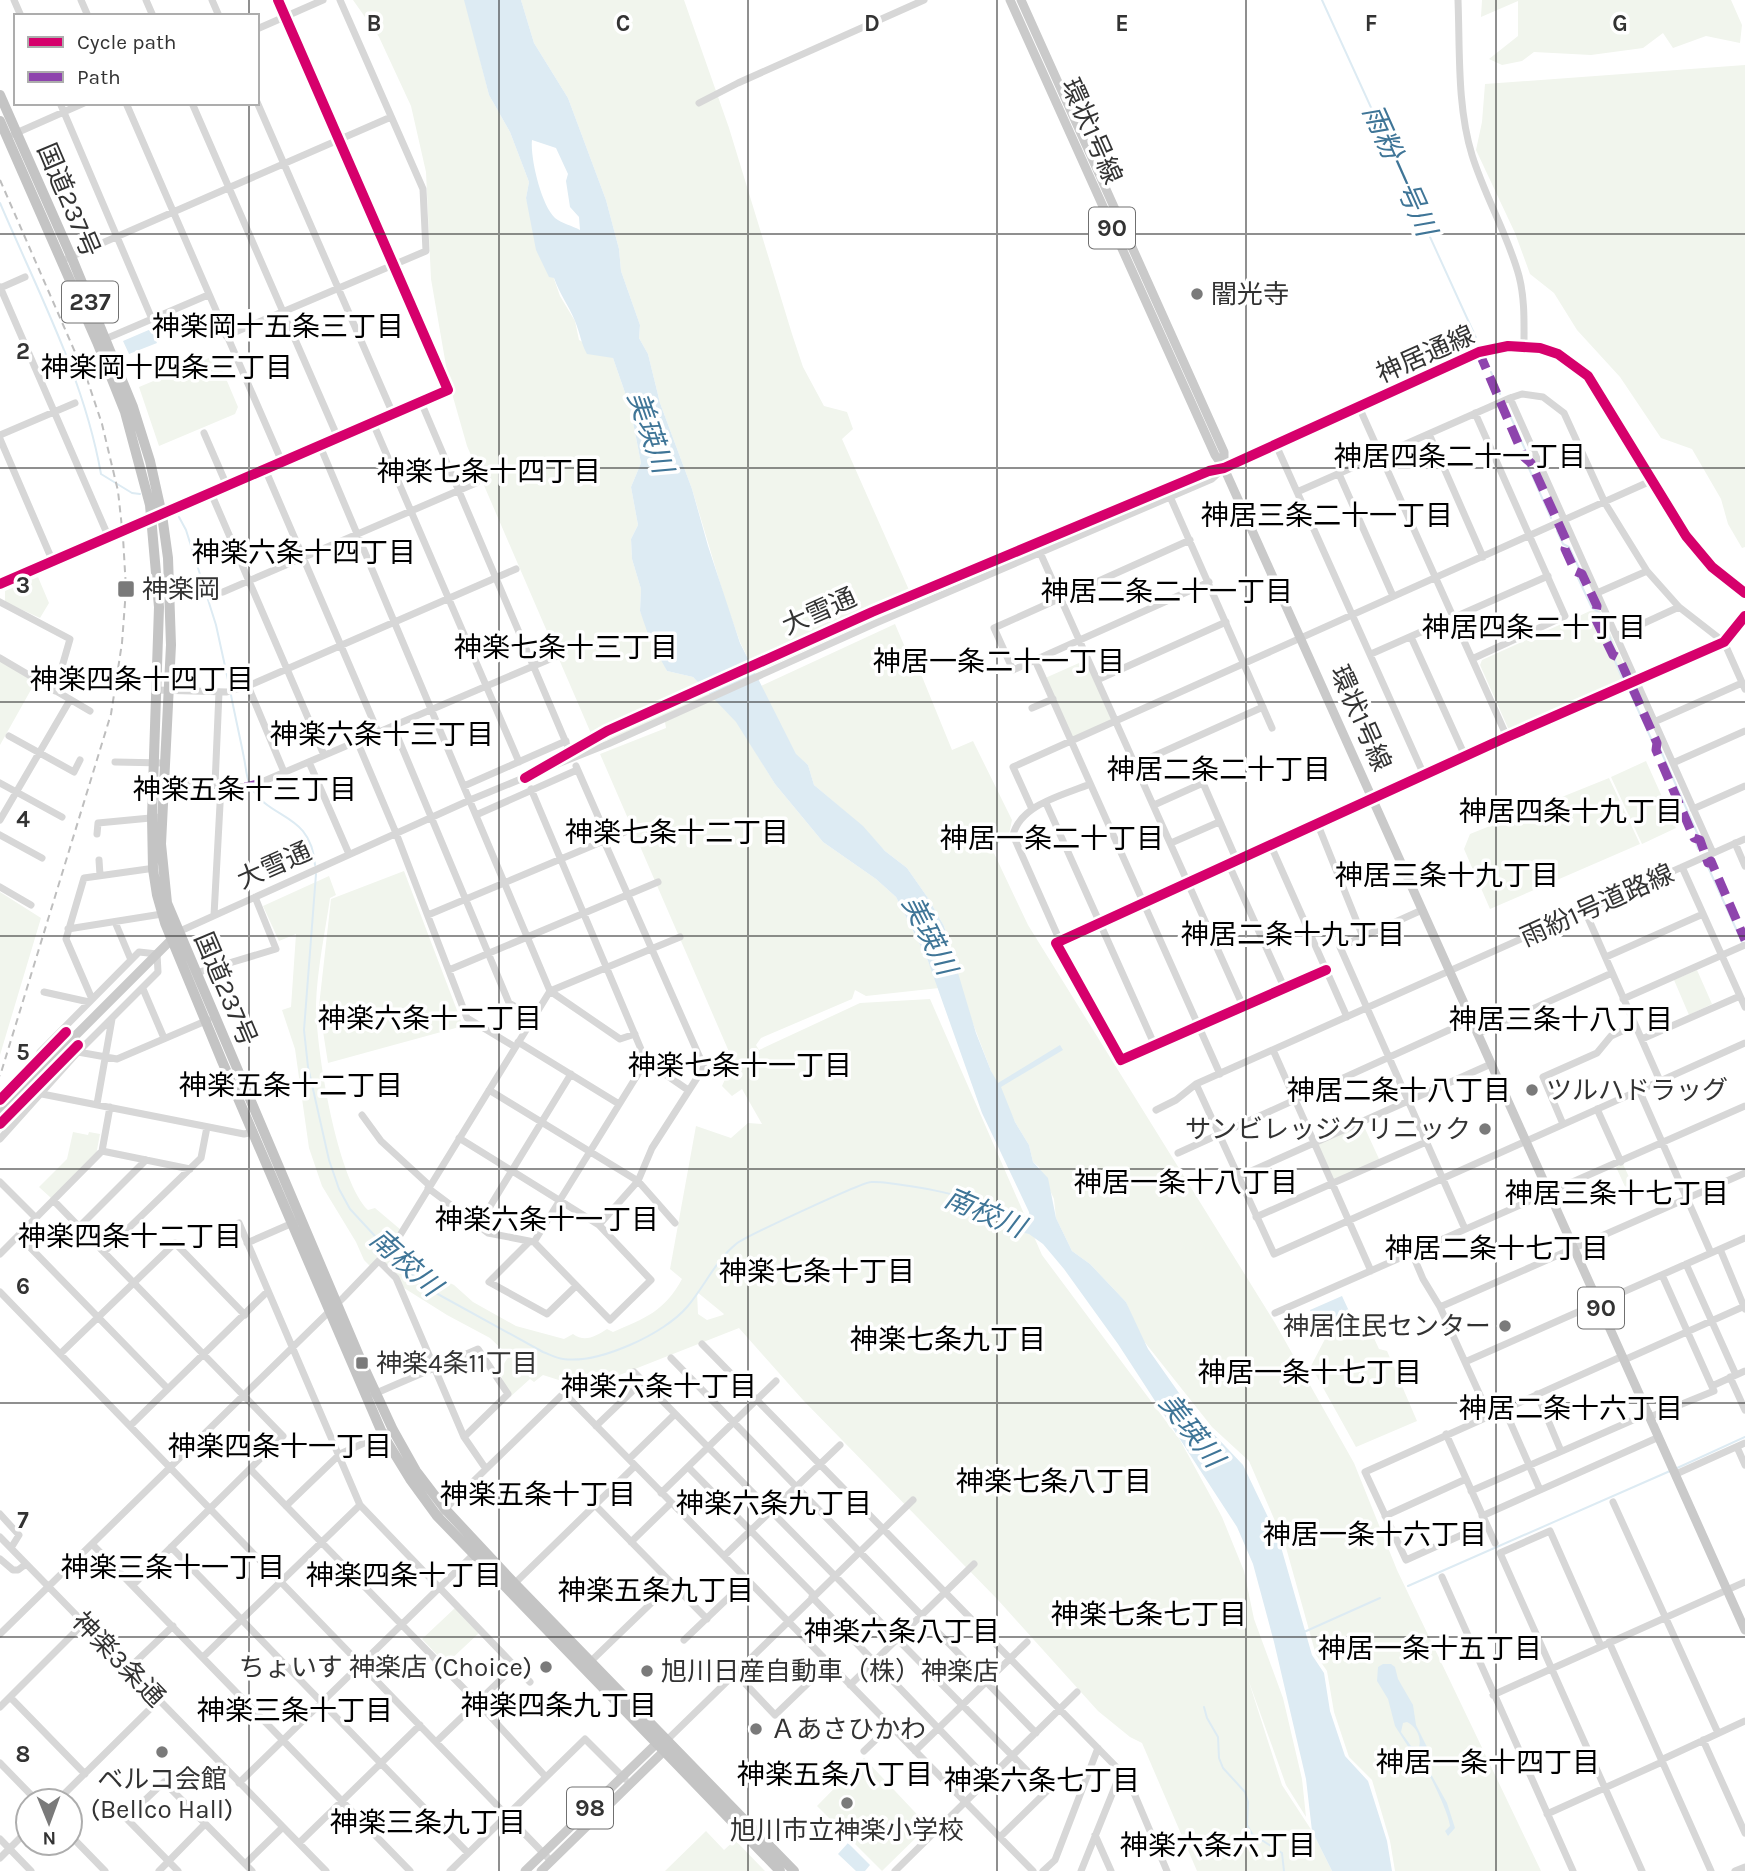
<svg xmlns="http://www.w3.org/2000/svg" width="1745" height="1871" font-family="Karla,'Noto Sans JP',sans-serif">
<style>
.green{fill:#f1f5ed;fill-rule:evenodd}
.water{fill:#ddebf3;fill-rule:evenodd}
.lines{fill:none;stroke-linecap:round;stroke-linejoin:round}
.stream{stroke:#ddebf3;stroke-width:2}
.minor{stroke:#d7d7d7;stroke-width:7}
.major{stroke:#cacaca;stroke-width:9}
.highway{stroke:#c4c4c4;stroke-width:10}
.rail{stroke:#bebebe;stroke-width:2;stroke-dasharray:7 5;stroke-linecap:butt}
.major-bridge{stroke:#cacaca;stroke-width:9}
.quiet{stroke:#8e44ad;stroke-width:9;stroke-dasharray:18 9;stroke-linecap:butt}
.cycleway-casing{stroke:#fff;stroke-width:15}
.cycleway{stroke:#d6006c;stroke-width:10}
.grid{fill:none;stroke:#333;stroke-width:2;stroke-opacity:0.55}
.poi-dot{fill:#7a7a7a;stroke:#fff;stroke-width:2.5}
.labels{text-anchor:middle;stroke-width:7;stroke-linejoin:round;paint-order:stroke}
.shield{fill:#fff;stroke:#707070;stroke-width:2}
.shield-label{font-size:24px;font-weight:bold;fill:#333}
.street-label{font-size:26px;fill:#333;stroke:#fff}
.poi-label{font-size:26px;fill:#333;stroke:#fff;text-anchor:start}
.water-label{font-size:28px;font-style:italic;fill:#3f7597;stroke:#fff}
.neighbourhood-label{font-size:28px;fill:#000;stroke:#fff}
.grid-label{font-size:23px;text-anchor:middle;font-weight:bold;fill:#333;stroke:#fff;stroke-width:7;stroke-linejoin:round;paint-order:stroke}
</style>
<rect width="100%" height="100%" fill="#fff"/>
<path class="green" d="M353,0H465L489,95L510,132L529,182L526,198L560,296L575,321L579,340L613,358L630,407L641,463L631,487L638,525L631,539L632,559L641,589L640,611L667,671L693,677L737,722L775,784L823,842L876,879L896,897L928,961L939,988L866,996L855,990L852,999L761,1038L756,1045L759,1050L860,1003L930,999L1042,1255L1180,1440L1222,1517L1244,1571L1254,1619L1283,1698L1302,1779L1306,1817L1286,1785L1248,1679L1282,1785L1312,1831L1332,1871H1197L1142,1743L1130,1737L1098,1711L998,1600L803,1400L739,1328L617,1376L591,1383L565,1382L543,1375L534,1382L530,1379L510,1397L499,1371L509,1356L490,1338L447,1315L404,1288L384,1262L398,1244L421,1269L454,1285L473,1302L516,1326L564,1339L573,1334C585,1343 596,1336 607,1329L613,1332C645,1318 664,1312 682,1279L670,1269L696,1126L731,1138L748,1123L762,1124L742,1089L732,1096L722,1086L733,1061L600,754L666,728L664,716L596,745L467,446L449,383L431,279L426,172L411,106L379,37ZM697,1292L724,1314L723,1315L707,1320L698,1314Z
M521,0H684L729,128L792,334L803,367L824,406L847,412L853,429L842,439L909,590L885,599L890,612L755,673L740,642L726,603L692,489L660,403L648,354L639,338L640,325L621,271L619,249L606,200L568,98L534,43Z
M1482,0H1731L1742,25L1740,43L1706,36L1673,48L1663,33L1643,48L1591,55L1534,52L1522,61L1502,65L1489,59L1518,36V1L1481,17Z
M1745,65V547L1742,548L1728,524L1721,499L1692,449L1661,438L1620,377L1577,330L1554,293L1530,274L1515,233L1476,150L1482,122L1485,84Z
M216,355L238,407L235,414L159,446L139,387Z
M38,577L49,603L40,618L5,602V591Z
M1600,610L1627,672L1621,681L1512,730L1508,728L1480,665L1482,660L1590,611Z
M895,624L907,652H912L952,750L973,741L1012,820L1009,834L992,849L1028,925L1275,1323L1354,1463L1397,1570L1541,1871H1395L1390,1841L1372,1780L1349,1757L1334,1712L1327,1671L1316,1655L1285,1544L1249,1461L1212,1427L1139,1335L1126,1302L1090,1264L1072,1251L1056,1218L1054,1199L1039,1167L1033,1162L1029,1145L1015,1122L991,1071L967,1008L944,926L928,898L907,868L885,851L862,826L814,785L808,765L796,755L761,686Z
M0,658L37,679L0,745Z
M1088,659L1116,721L1072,740L1043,679Z
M1646,761L1676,828L1642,844L1611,777Z
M1609,778L1640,844L1490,909L1464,849L1470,834Z
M404,871L463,1026L328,1063L319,1006L331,899Z
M329,876L336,895L330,898C325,933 317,970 316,1005C316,1049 337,1180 368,1210L375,1208L401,1230L370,1266L364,1260L356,1242L322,1186L309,1148L295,1049L282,1010L291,1007L296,934L279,941L263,906Z
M0,892L41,918L0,1055Z
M1697,970L1712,1004L1689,1015L1674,980Z
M1362,1122L1380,1161L1332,1182L1314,1143Z
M73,1132L88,1135L89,1132L100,1134L96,1155L51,1198L39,1187L67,1159Z
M1623,1164L1634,1188L1627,1191L1616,1167Z
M1366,1321L1379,1349L1387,1351L1417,1421L1356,1447L1311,1366L1325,1339Z
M455,1608L479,1633L446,1664L422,1639Z
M864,1758L928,1826L882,1871L817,1806Z
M706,1831L724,1850L735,1840L765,1871H665Z"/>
<path class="water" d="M464,0H521L534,43L568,98L606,200L619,249L621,271L640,325L639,338L648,354L660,403L692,489L708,546L740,643L796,754L808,765L814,785L863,826L885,851L907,868L928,898L944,926L976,1033L991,1071L998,1083L1060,1045L1063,1050L1001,1087L1015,1122L1029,1145L1033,1162L1048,1178L1056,1218L1072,1251L1090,1264L1126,1302L1148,1349L1191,1410L1243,1465L1279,1540L1312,1655L1324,1673L1330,1711L1345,1756L1368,1781L1387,1841L1392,1871H1332L1312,1831L1306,1779L1274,1642L1253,1564L1237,1527L1118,1344L1064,1269L1043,1244L1029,1234L1012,1230L1016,1225L1026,1226L1031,1223L1029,1212L982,1113L928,961L896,897L876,879L823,842L775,784L736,722L693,677L667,671L650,640L640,611L641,589L632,559L631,539L638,525L631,487L641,463L630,407L613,358L587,354C581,343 580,333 575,321C569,306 560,295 554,278L549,277L536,250L526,198L529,182L510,132L489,95ZM532,140L556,148L568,174L566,181L570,207L579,217L580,230C573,226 561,223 555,218C541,205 530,157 532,140Z
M151,329L157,343L129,354L123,341Z
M1342,1296L1349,1311L1317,1325L1310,1310Z
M1383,1664H1391L1395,1667L1398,1679L1413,1705L1416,1725L1430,1753L1431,1774L1447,1803L1455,1828L1448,1836L1445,1831L1450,1826C1449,1815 1434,1783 1428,1773C1425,1769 1419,1766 1415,1762L1416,1759L1395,1726L1388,1699L1377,1681L1378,1667ZM1407,1722C1416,1726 1422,1738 1419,1747L1411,1746L1401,1732L1403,1723Z
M848,1843L870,1865L865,1871H856L838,1854Z"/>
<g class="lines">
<path class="stream" d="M1322,0L1477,340
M0,203C38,292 84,378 101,474L132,493L140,494
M1491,372L1500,394
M1508,411L1528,456L1527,464L1551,518
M179,517L186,530L216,625L230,689
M1557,531L1563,544L1569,547L1579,568L1578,578L1592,608L1600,613L1616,653L1615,661L1623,680
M1629,690L1654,745L1660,749L1698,835L1696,843L1698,849
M231,695C235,716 240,737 244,758C246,767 246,777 250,785C268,821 311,811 315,865
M1708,867L1742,942
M316,874L304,1030L308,1067L329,1160L339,1189L350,1209L387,1249
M391,1253L425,1287L543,1352C549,1354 556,1358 563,1359C599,1364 664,1334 687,1307C705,1286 715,1261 736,1244C744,1237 863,1182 871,1182C886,1181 952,1192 965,1199C982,1208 996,1223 1016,1227
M1675,1469L1745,1437
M1408,1586L1670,1471
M1304,1632L1380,1598
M1204,1707L1207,1718L1218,1737L1219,1758L1223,1768L1245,1792L1248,1802L1247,1825L1252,1834L1282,1853L1284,1871"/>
<path class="minor" d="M14,0L21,16
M81,0L88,16
M146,0L153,16
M212,0L219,16
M1458,0C1460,51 1457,106 1472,155C1485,197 1508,235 1519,276C1525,299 1524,323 1524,346
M257,29L323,0
M257,102L393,414
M60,103L152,319
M126,103L282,462
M192,103L338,438
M699,103L738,83L924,0
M14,134L84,103
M68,258L391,117
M0,287L109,538
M0,288L25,277
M226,336L426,251L423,189L340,0
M103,340L208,295
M1510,398L1713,853
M421,402L567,745
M1359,407L1507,737
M373,423L519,762
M204,433L227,486
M1429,434L1483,557
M0,435L75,403
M0,439L53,562
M1276,445L1424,775
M320,446L550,991
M265,469L378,732
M1339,474L1393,596
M1168,492L1272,728
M1297,492L1510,398L1522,394L1543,397L1564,413L1605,503L1647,571L1679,607L1724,642L1745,689
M211,493L324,755
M1190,540L994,628L1013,670L1209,582
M1038,548L1243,1006
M0,584L448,390L278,0
M223,592L476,483
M1597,593L1647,571
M0,602L70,639L55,691
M1616,636L1679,607
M1411,637L1465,756
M1371,654L1548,576
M0,658L90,711
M1472,659L1565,616L1475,413
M1035,660L1220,1074
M1097,680L1226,622
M248,686L284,772
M157,690L227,692L248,686L516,569
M1032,708L1053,699
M1654,722L1742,683
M393,726L509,1003L533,1017
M9,736L74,772L80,760
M357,741L396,833L467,1018L515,1047
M115,762L164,763
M309,762L349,854
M1673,763L1745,731
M1136,764L1263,707
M576,766L608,839
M550,767L608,744L876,623L1212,479L1223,469
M525,778L607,731L872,612L1209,471L1224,468L1479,352L1508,346L1540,348L1558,354L1588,376L1686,536L1712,567L1745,593
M0,783L62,817
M162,783L245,787
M257,784L557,656
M215,785L219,692
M464,786L566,741
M531,789L646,1061L688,1090
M1046,803L1155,1046
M1154,805L1203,783L1237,861
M1032,809L1013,767L1653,480
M1693,809L1745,786
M476,815L577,770
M0,820L70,700
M1318,825L1363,937
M97,834L98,823L161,817
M0,835L42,858
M1171,843L1219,822
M1735,843L1745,866
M1271,846L1347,1017
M99,860L100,875
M1229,865L1284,987
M1682,867L1745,1007
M0,887L31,905
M1422,910L1340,947L1465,1229
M1585,911L1660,1081
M214,915L221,786
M428,915L632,829
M115,922L131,960
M68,929L162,914
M178,932L470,800L526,777
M1743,936L1745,935
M1060,941L1013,835C1021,804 1064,795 1090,784
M1606,957L1703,914
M449,970L658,882
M1326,970L1121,1060L1056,943L1507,737L1724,642L1745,616
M196,973L276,949L255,897
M143,989L164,1038
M550,991L680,937
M550,991L620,1039L635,1034
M44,992L89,1002
M92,999L66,939L84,878L155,868
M1623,999L1745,945
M1477,1034L1612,973
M1642,1039L1740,996
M518,1042L619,1104
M1273,1050L1371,1271
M78,1052L117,1059L208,1020
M1196,1084L1274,1254L1745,1043
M489,1090L638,1181L675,1223
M1639,1090L1711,1253
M42,1094L244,1134L254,1132
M97,1104L112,1019
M1597,1109L1621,1162
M1156,1110L1176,1100L1196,1084L1745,839
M362,1115L381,1141L430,1186
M1563,1124L1543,1077L1597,1053L1611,1036L1635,1025
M0,1139L78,1052L158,972L157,954L139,952L40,1052L59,1072
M102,1151L190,1169
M1178,1153L1471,1020
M1238,1177L1491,1064
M0,1182L36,1218
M428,1188L488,1233L534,1242L610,1320L651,1280L599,1225L459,1138
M54,1201L283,1436L133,1585
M1256,1217L1426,1142
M239,1223L360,1505L530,1682
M599,1225L638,1181L652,1148L704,1067L604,841
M478,1226L571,1074
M79,1227L146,1160
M19,1236L168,1389
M529,1242L489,1282L547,1314L576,1286
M534,1242L646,1061
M247,1243L295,1222
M1720,1249L1745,1309
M104,1252L201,1158L207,1127
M1412,1253L1423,1279L1440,1307L1489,1415
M0,1254L102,1151L110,1107
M379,1261L396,1278L464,1437L486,1469
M1686,1264L1736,1375
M0,1292L551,1861
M1440,1307L1745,1173
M1275,1313L1745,1106
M702,1344L1128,1779L1167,1871
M60,1354L175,1243L245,1315
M671,1358L1036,1733
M1624,1360L1745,1306
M1465,1362L1745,1238
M634,1372L1047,1791L1000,1837
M1730,1377L1745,1410
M1712,1386L1745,1371
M374,1394L478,1349L508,1394L464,1437
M1537,1394L1561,1451
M1504,1408L1540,1490
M1650,1417L1714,1391L1662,1275
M130,1426L268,1291
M596,1426L643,1381
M1446,1434L1495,1543
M1737,1447L1745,1465
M629,1459L675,1414
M688,1467L814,1595
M250,1469L478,1703L546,1777
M1676,1474L1745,1443
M1471,1491L1649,1413
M661,1493L776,1381
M1613,1502L1718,1733
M595,1505L707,1619
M286,1506L340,1454L386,1433
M443,1511L564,1393L1033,1871
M0,1514L19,1535L11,1548
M1385,1516L1466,1479
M1482,1516L1659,1437
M1486,1524L1406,1560L1365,1472L1623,1356
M0,1537L326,1871
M631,1542L671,1503
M92,1544L410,1871
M171,1547L468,1853
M724,1556L840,1445
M0,1559L13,1570H18L26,1564
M1442,1577L1573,1871
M513,1585L635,1466
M812,1597L988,1780
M0,1634L344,1297L394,1245L550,991
M684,1640L747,1580
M1609,1642L1711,1871
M1601,1646L1550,1531L1500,1553L1642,1871
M203,1657L360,1505
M589,1663L672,1583
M128,1669L173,1626
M735,1673L775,1715L829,1663
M850,1685L974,1564
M1493,1695L1745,1582
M10,1697L85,1774
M0,1707L84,1623
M667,1740L913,1500
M1703,1740L1745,1833
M436,1742L515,1666
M864,1751L890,1726
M915,1751L1027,1642
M1661,1760L1745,1721
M0,1763L37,1801
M239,1783L475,1553
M57,1801L159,1700
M1547,1814L1662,1762
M70,1835L105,1871
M1095,1835L1111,1871
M0,1839L31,1871
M299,1843L420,1725
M0,1858L28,1830
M245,1864L283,1827
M159,1871L205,1824
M178,1871L126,1818L164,1782L252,1871
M450,1871L585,1739L625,1779
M895,1871L1077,1692
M1043,1871L1055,1860L1098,1748
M1081,1871L1121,1772
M1735,1871L1745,1867"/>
<path class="major" d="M1010,0L1215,455L1224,468L1745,1630
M1021,0L1224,452V468
M73,1038L175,936
M525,1871L656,1744L662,1742
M541,1871L663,1752L666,1745"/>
<path class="highway" d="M0,95L71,256L133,407L150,461L162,515L168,558L171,645L161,844L167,903L362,1363L393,1430L416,1471L445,1509L515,1584L794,1871
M0,121L97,342L125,412L150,505L159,607L152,817L153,869L157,895L165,923L222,1061L383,1435L410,1479L437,1516L780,1871"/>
<path class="rail" d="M0,180L88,382L102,424L118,491L123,537L126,589L122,643L111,714L0,1076"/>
<path class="major-bridge" d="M0,1112L73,1038"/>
<path class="quiet" d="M1479,352L1524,457L1531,463L1567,542L1565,549L1575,571L1582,574L1597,606L1595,618L1613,655L1619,658L1657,743L1656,750L1694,838L1700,840L1708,863L1711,861L1745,940
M245,787L257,784"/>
<g class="cycleway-casing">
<path id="cycleway" d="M0,584L448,390L278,0
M525,778L607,731L872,612L1209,471L1224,468L1479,352L1508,346L1540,348L1558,354L1588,376L1686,536L1712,567L1745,593
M1326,970L1121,1060L1056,943L1507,737L1724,642L1745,616
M0,1100L66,1032
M0,1124L78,1045"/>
</g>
<use href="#cycleway" class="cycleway"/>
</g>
<path class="grid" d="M249,0V16M499,0V1871M748,0V1871M997,0V1871M1246,0V1871M1496,0V1871M249,103V1871M0,234H1745M0,468H1745M0,702H1745M0,936H1745M0,1169H1745M0,1403H1745M0,1637H1745"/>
<g class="poi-dot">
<circle cx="1197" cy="294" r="7"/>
<rect x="117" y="580" width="18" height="18" rx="3.5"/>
<circle cx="1532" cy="1090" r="7"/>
<circle cx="1485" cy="1129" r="7"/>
<circle cx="1505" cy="1326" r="7"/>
<rect x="355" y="1356" width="14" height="14" rx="3.5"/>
<circle cx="546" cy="1667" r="7"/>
<circle cx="647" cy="1671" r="7"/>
<circle cx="756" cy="1729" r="7"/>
<circle cx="162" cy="1752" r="7"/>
<circle cx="847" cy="1803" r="7"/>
</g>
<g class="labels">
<g class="shield">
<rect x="1089" y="207.5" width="46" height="41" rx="5"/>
<rect x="62" y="281.5" width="56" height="41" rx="5"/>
<rect x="1578" y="1287.5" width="46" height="41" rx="5"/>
<rect x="567" y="1787.5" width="46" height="41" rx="5"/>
</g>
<g class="shield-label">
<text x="1112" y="236">90</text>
<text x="90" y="310">237</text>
<text x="1601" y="1316">90</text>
<text x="590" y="1816">98</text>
</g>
<g class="street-label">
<text transform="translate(1092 131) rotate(66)" y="9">環状1号線</text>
<text transform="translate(69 200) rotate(67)" y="9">国道237号</text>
<text transform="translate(1425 354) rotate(-24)" y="9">神居通線</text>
<text transform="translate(819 611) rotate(-24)" y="9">大雪通</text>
<text transform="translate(1361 718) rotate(66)" y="9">環状1号線</text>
<text transform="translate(274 865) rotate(-24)" y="9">大雪通</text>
<text transform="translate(1597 905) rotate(-24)" y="9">雨紛1号道路線</text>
<text transform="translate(226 989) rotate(67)" y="9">国道237号</text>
<text transform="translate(119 1659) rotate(46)" y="9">神楽3条通</text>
</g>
<g class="poi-label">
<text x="1211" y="303">闇光寺</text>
<text x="142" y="598">神楽岡</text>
<text x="1546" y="1099">ツルハドラッグ</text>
<text x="1471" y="1138" text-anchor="end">サンビレッジクリニック</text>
<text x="1491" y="1335" text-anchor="end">神居住民センター</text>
<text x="376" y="1372">神楽4条11丁目</text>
<text x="532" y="1676" text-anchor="end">ちょいす 神楽店 (Choice)</text>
<text x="661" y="1680">旭川日産自動車（株）神楽店</text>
<text x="770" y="1738">Ａあさひかわ</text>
<text x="162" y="1788" text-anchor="middle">ベルコ会館<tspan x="162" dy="30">(Bellco Hall)</tspan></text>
<text x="847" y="1839" text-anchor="middle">旭川市立神楽小学校</text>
</g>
<g class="water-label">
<text transform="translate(1400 170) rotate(66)" y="10">雨粉一号川</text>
<text transform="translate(651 432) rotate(71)" y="10">美瑛川</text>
<text transform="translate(930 935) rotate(63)" y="10">美瑛川</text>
<text transform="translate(985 1212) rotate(23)" y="10">南校川</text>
<text transform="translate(406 1262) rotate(42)" y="10">南校川</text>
<text transform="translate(1192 1430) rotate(52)" y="10">美瑛川</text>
</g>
<g class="neighbourhood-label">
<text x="278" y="336">神楽岡十五条三丁目</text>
<text x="167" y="377">神楽岡十四条三丁目</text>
<text x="1460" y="466">神居四条二十一丁目</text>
<text x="489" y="481">神楽七条十四丁目</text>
<text x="1327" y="525">神居三条二十一丁目</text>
<text x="304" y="562">神楽六条十四丁目</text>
<text x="1167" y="601">神居二条二十一丁目</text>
<text x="1534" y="637">神居四条二十丁目</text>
<text x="566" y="657">神楽七条十三丁目</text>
<text x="999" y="671">神居一条二十一丁目</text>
<text x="142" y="689">神楽四条十四丁目</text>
<text x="382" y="744">神楽六条十三丁目</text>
<text x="1219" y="779">神居二条二十丁目</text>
<text x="245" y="799">神楽五条十三丁目</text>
<text x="1571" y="821">神居四条十九丁目</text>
<text x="677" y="842">神楽七条十二丁目</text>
<text x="1052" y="848">神居一条二十丁目</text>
<text x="1447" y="885">神居三条十九丁目</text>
<text x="1293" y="944">神居二条十九丁目</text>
<text x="430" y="1028">神楽六条十二丁目</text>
<text x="1561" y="1029">神居三条十八丁目</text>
<text x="740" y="1075">神楽七条十一丁目</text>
<text x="291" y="1095">神楽五条十二丁目</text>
<text x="1399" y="1100">神居二条十八丁目</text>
<text x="1186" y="1192">神居一条十八丁目</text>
<text x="1617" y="1203">神居三条十七丁目</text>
<text x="547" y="1229">神楽六条十一丁目</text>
<text x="130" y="1246">神楽四条十二丁目</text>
<text x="1497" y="1258">神居二条十七丁目</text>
<text x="817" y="1281">神楽七条十丁目</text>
<text x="948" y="1349">神楽七条九丁目</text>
<text x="1310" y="1382">神居一条十七丁目</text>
<text x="659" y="1396">神楽六条十丁目</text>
<text x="1571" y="1418">神居二条十六丁目</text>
<text x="280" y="1456">神楽四条十一丁目</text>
<text x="1054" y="1491">神楽七条八丁目</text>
<text x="538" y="1504">神楽五条十丁目</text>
<text x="774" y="1513">神楽六条九丁目</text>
<text x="1375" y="1544">神居一条十六丁目</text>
<text x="173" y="1577">神楽三条十一丁目</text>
<text x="404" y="1585">神楽四条十丁目</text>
<text x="656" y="1600">神楽五条九丁目</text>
<text x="1149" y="1624">神楽七条七丁目</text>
<text x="902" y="1641">神楽六条八丁目</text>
<text x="1430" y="1658">神居一条十五丁目</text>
<text x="559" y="1715">神楽四条九丁目</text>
<text x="295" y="1720">神楽三条十丁目</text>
<text x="1488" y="1772">神居一条十四丁目</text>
<text x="835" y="1784">神楽五条八丁目</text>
<text x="1042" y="1790">神楽六条七丁目</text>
<text x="428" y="1832">神楽三条九丁目</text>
<text x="1218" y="1855">神楽六条六丁目</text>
</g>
</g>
<g class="grid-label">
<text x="374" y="31">B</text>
<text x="623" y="31">C</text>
<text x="872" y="31">D</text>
<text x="1122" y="31">E</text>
<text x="1371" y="31">F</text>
<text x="1620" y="31">G</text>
<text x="23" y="359">2</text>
<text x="23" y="593">3</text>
<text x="23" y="827">4</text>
<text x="23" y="1060">5</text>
<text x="23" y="1294">6</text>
<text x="23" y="1528">7</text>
<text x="23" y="1762">8</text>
</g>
<rect x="14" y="14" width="245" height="91" fill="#ffffff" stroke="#adadad" stroke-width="2"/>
<rect x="28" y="37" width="35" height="10" fill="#d6006c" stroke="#adadad" stroke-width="2"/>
<text x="77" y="49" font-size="21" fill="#333333">Cycle path</text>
<rect x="28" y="72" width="35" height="10" fill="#8e44ad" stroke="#adadad" stroke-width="2"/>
<text x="77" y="84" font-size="21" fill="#333333">Path</text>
<g transform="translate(49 1822) rotate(179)"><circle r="33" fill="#ffffff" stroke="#adadad" stroke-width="2"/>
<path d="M0-5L12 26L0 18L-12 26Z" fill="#7a7a7a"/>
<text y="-10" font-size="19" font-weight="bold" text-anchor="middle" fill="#333333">N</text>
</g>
</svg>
